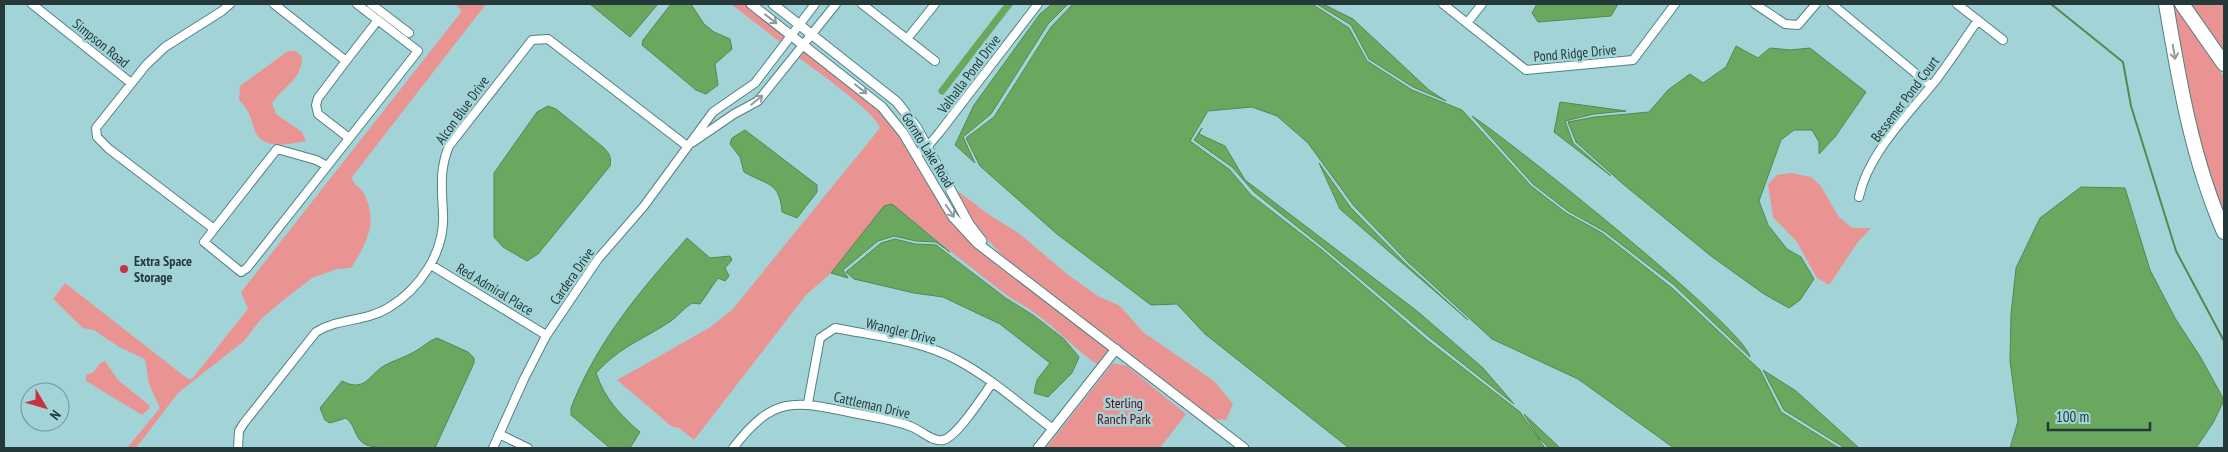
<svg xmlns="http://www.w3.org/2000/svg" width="2228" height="452" font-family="'PT Sans Narrow',sans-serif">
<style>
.green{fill:#e99493}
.water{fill:#69a85e;stroke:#558753}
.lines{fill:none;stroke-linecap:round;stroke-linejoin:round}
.stream{stroke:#558753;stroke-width:2}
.canal{stroke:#69a85e;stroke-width:7}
.minor-casing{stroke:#518184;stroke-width:10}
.tertiary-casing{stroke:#518184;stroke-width:11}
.motorway-casing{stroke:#518184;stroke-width:16}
.minor{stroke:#fff;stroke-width:8}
.tertiary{stroke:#fff;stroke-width:9}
.motorway{stroke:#fff;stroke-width:14}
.oneway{stroke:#929c9c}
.poi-dot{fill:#c43441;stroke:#a2d4d7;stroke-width:2}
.labels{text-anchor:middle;stroke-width:5;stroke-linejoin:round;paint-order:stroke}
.street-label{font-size:14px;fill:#25393a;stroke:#a2d4d7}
.poi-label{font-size:14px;font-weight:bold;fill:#25393a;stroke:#a2d4d7;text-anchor:start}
.park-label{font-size:14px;fill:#630515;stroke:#a2d4d7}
</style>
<rect width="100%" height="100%" fill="#a2d4d7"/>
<path class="green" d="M455,4H486L352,177C352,184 359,186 363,192C379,221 367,243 351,268L337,269L312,278L281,302L261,319L244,341L178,393L136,448H127L160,408L149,384L145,359L119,347L94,330L83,328L53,299L65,283L188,379H192L248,309L241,292L462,11Z
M731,4H745L785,35L780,42Z
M2170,4H2224V51L2191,4L2181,11L2224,77V220L2197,137Z
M805,50L874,104L890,121L945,211L1111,349L1098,365C1076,350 1058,330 1036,314C1026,306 1014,301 1004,293C966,264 929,234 892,204L884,206L831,273L806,295L694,440L679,428L671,426L617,380L709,328L732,310L880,128C879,115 813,68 799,58Z
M288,51H296L302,57C301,81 285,85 272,103L276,114L302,132L306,141C289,144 263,151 255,131C250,118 250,110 239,100L240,86Z
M1792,173L1811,177L1821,186L1838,216L1852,228H1871L1858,242L1829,285L1817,278L1797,242L1773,217L1768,184L1777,175Z
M955,189L988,214L1020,234L1067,274L1098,296L1120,306L1143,332L1214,381L1233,404L1226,420L1211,419L1006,259C984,238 969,217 955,189Z
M105,361L118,380L149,405L150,408L142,415L86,381V375L94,372L100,363Z
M1113,363L1127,366L1186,414L1160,448H1046Z"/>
<path class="water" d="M590,4H658L630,37Z
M671,4H691L704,24L714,32L730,39L732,49L715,64L718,85L706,94L696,90L642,45L643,40Z
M1052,4H1068L1048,24L991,114L963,137L975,163L955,145L974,105L1040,14Z
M1073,4H1312L1349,28L1367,61L1412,90L1462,110L1531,186L1566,213L1602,233L1672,288L1760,370L1781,412L1839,448H1674L1578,379L1492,339L1408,262L1354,206L1308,143L1277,116L1252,107L1208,111L1190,141L1230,170L1251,195L1322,250L1427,340L1520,412L1545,448H1349L1205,334L1177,304L1151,305L1057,234L980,166L966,138L994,117L1051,27Z
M1317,4H1323L1353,19L1429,90L1446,101L1413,87L1369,59L1351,25Z
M1537,4H1618L1611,16L1538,22L1532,13Z
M1736,46L1758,58L1770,48L1790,50L1810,48L1866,92L1835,137L1819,154V142L1812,130H1794L1781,140L1759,201L1768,225L1787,249L1801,257L1814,279L1800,300L1789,308L1764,294L1711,256L1623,184L1576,142L1568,122L1595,117L1649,112L1668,90L1690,74L1703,83L1726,67Z
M1560,102L1626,111L1594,114L1565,121L1573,143L1611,176L1554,132Z
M548,106L556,109L603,147C609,153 612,157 610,166L538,254L527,261L503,247L494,237V173L537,112Z
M1472,116C1509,140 1745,328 1750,357L1674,285L1604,231L1568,211L1533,184Z
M1202,128L1199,134L1225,146L1245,180L1417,311L1483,368L1514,404L1429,337L1324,248L1254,192L1232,167L1194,140Z
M745,130L817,185V192L797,218L782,212C780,181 766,185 744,172L740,157L730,144L732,138Z
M1319,163L1351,208L1406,264L1468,320L1340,209Z
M2081,187L2125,188L2150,270L2175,318L2201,358L2224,400L2213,423L2196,448H2010L2018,421L2010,361L2011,314L2016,268L2040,218Z
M892,204L950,252L936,242L916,241L894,236L878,241L843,270L848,278L831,273L884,206Z
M687,238L710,258L730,256L732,260L725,268L729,276L725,281L718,278L700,304L692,303C684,308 678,316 671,321C641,341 622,345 596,373C605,399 620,415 640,432L630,448H610L571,415V408C597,341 640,291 687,238Z
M895,239L915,244L936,245L1007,299L1033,315L1064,339L1079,357L1072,373L1048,397L1034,393L1037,380L1050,363L1000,324L943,297L914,293L854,279L846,272L881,243Z
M437,338L468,352L474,358V363L435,448C420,448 373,451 363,443C354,436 356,426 346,418L330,423L325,420L320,408L342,381C364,392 367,378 382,367C391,361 404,358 414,352C422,348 428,341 437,338Z
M1763,370L1796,391L1859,448H1845L1784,410Z
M1524,414L1558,446L1560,448H1549L1539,438Z"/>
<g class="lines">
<path class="stream" d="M2051,4L2123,62L2131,106L2176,251L2224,341"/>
<path class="canal" d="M942,91L1009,4"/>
<g class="minor-casing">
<path id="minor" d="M32,4L131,83
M274,4L346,61L378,20
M371,4L409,33
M862,4L935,61
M1443,4L1526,70L1633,60L1675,4
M1755,4L1785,24L1798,25L1816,4
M1832,4L1931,86
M1957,4L2003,40
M1467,23L1482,4
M907,39L935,4
M346,61L318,98L316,105L318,114L349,138
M693,142L734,114L758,101L836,4
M916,154L927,147L939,133L1038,4
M327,166L316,160L277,149L204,242L241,272L247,268C304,196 361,123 418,51L357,4
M1859,197C1868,153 1909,114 1936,80C1951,60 1964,40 1978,20
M214,229L109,149L97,137L96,128L146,65L165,47L222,11L230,4
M431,265L546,335
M808,403L820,338L835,328C875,336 920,340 957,360C991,378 1022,406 1053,429
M499,434L528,448
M238,448L239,431L244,423L316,332C338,318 365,322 388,308C420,289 445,252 443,214C442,189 439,170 449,146L532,40L548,39L687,146
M493,448L524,379L546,336L598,259L644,206L713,112L755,83L815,4
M733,448C773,396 793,400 853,413C872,417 893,419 912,427C922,431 932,442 943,440C957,437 983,396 992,383"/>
</g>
<g class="tertiary-casing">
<path id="tertiary" d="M751,4L882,107L903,133L953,217L977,243L1244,448
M773,4L897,102L917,128L969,224L982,241
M1038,448L1116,349"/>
</g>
<g class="motorway-casing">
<path id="motorway" d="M2166,4C2179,81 2192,159 2224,232
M2182,4L2224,64"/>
</g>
<use href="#minor" class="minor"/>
<use href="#tertiary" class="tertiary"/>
<use href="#motorway" class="motorway"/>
</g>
<defs><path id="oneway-shaft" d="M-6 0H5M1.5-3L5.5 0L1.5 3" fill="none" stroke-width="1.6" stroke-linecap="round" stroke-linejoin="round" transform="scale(1.25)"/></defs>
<g class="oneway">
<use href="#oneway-shaft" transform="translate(771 19) rotate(38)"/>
<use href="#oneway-shaft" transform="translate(2174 52) rotate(80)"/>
<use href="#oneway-shaft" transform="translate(861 89) rotate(38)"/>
<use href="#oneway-shaft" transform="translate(757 100) rotate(-39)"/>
<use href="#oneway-shaft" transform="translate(950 211) rotate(56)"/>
</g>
<circle class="poi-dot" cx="124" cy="269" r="5"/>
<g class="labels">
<g class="street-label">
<text transform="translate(101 43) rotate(39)" y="5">Simpson Road</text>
<text transform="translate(1575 53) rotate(-5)" y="5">Pond Ridge Drive</text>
<text transform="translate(969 74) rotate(-53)" y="5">Valhalla Pond Drive</text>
<text transform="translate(1905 99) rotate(-53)" y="5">Bessemer Pond Court</text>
<text transform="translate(462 110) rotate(-54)" y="5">Alcon Blue Drive</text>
<text transform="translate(928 150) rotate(58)" y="5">Gornto Lake Road</text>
<text transform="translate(572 276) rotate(-55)" y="5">Cardera Drive</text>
<text transform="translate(495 289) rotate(31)" y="5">Red Admiral Place</text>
<text transform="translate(901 331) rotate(14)" y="5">Wrangler Drive</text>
<text transform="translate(872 405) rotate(13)" y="5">Cattleman Drive</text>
</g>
<g class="poi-label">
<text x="134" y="266">Extra Space<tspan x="134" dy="16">Storage</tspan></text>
</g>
<g class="park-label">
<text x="1124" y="408">Sterling<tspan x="1124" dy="16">Ranch Park</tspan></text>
</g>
</g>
<rect width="2228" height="452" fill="none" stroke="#25393a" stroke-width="10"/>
<g transform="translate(45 407) rotate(128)"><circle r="24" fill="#a2d4d7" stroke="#709698"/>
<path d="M0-4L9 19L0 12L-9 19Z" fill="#c43441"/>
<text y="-8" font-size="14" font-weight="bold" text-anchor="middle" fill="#25393a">N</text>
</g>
<path d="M2048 422v8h102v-8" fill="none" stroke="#25393a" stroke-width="2.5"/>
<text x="2056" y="422" font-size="15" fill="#25393a" stroke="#a2d4d7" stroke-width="4" paint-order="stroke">100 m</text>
</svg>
